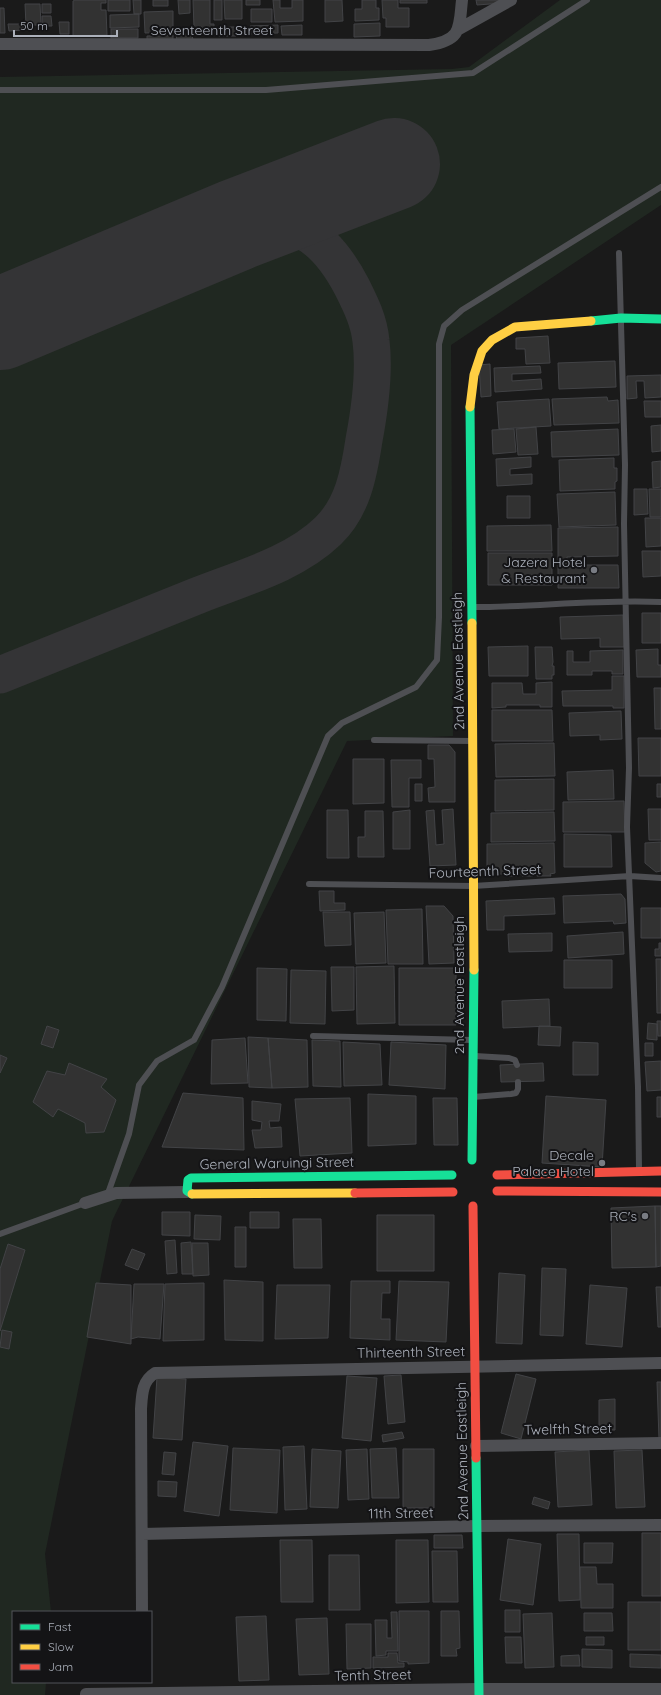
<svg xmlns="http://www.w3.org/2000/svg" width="661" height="1695" font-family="Quicksand,sans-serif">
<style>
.green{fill:#202821}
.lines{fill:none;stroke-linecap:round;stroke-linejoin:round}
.taxiway{stroke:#343436;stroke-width:37}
.runway{stroke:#343436;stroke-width:92}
.building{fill:#323232;stroke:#424346}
.lane{stroke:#4e4f53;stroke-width:6}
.street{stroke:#4e4f53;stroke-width:12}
.fast{stroke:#16e098;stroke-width:9}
.slow{stroke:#ffcf43;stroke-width:9}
.jam{stroke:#f24e42;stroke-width:9}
.poi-dot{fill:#797c83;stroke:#141416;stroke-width:1.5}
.labels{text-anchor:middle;stroke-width:4;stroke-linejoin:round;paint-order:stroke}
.street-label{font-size:14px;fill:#acb1bb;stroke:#141416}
.poi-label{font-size:14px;fill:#acb1bb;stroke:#141416;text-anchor:end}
</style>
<rect width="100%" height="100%" fill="#1a1a1a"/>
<path class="green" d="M560,0H661V205L451,345L453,736L347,741L112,1221L45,1554L51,1612H13V1682H46L45,1695H0V77L452,69L469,67Z"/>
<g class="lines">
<path class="taxiway" d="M0,675C66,648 133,622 199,595C242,578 294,564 328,531C353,507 359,473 364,440C370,408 375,373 371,341C369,321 361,305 352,287C326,237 294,213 236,225"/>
<path class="runway" d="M0,324L236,225L394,164"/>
</g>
<path class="building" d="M75,0H106V3H101V10H106L107,35L73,36V1Z
M108,0H130V11H108Z
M133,0H141V14H134Z
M153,0H168V6H153Z
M178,0H190V13L179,14Z
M193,0H210V24H214V34H203L202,27L194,28Z
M214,0H222V20H214Z
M224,0H242V19H225Z
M246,0H260V5H246Z
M273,0H280V8H292V0H303V21L275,22Z
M325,0H342L343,21L325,22Z
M362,0H376V8H379V20L355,21V9H362Z
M382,0H398V8H409V27H386V18H383Z
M400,0H427V3H400Z
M476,0H503V3L477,5Z
M25,4H40L41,25H26Z
M42,4H51V13H42Z
M0,8H4L5,33H0Z
M251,9H272V22H251Z
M173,11V32L145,33L144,12Z
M139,14V27L110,28V15Z
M42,16H51L52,26H42Z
M59,22H69V34H60Z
M380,23V36L354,37V24Z
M8,24H23V30L9,31Z
M278,25V33L250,34V26Z
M302,25V35H282L281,26Z
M219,27H235L236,36H219Z
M111,29H138V38H111Z
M176,34H192L193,41H177Z
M173,35V41H147V36Z
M548,336L550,363L526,364L525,349H516V338Z
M615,361L616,387L559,389L558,363Z
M490,364L491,396L481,397L479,365Z
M540,366L541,373L512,374V381L541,379L542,389L495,392L494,368Z
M661,375V397L645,398L644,381H636L637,398L627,399V376Z
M607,397L608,401L618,400L619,423L554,425L552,399Z
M549,399L551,426L499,429L497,402Z
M644,401H661V417H645Z
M661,425V451L652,452L651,426Z
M536,427L538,454L518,455L516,429Z
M514,429L516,452L493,454L492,430Z
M618,429L619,455L552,457L551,432Z
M531,457V467L510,469V475L532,474V484L497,486L496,459Z
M614,458V468H617V481L615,482V489L560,491L559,460Z
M661,461V487L653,488L652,462Z
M634,489H647L648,514L634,515Z
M649,489H661V517H650Z
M615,492L616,525L559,527L557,494Z
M507,496H530V518H507Z
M645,518H661V546L646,547Z
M551,525L552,551H487V526Z
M618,527V556L567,557V565H618L619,588H558V528Z
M642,551H661V576L643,577Z
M488,553H552V585H488Z
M642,613H661V643H642Z
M623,615L624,647H600V638L561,639L560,617Z
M528,646V676H489L488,647Z
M535,647H552L553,662L552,666H554V675H552V679H536Z
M658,649V665H661V677H637L636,650Z
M623,650V674H612V671H592V675H567V651H573V662H590V651Z
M612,676H624V708H613V706H563L562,691L612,690Z
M552,682V707H540V705H506V707L492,708V683H522L523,694H536V683Z
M654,688H661V729H655Z
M492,710H552L553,741H492Z
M621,711L622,739L600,740V735L570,736L569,713Z
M638,738H661V776H639Z
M554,743L555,776L496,777L495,744Z
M428,745H449L455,752V802H429L428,788L435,787L434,759H428Z
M353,759H384V803L353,804Z
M391,760H421V778H409V807H392Z
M613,770L614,799L568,800L567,772Z
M554,779V810L495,811V780Z
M415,784H422V801H415Z
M657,784H661V797H657Z
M624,801L625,832H563V802Z
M453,809L456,865L430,866L426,811L434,810L436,845L444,844L442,810Z
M648,809H661V840H649Z
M327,810H348L349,858H327Z
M410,810V849H393V812Z
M365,811H383L384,857H358V837H365Z
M554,812L555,841L491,842V813Z
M564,834L611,835L612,867H564Z
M661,842V871L656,872L645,863V843Z
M554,843L555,873L550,874L551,876H537V874H533V876H522V874H517V876H508V874H487V844Z
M319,891H334V903H345V910L320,911Z
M621,894L625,899L626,923L614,924L613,921L564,923L563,896Z
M554,898L555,914L504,916V930H487L486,901Z
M426,906H444L453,916L454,963L429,964Z
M641,908H661V938H641Z
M422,909L423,964H388L386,910Z
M323,912H350L351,945L325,946Z
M384,912L386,963L356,964L354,913Z
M623,932L624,954L568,958L567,936Z
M552,933V951L509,952L508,934Z
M659,943H661V956H655V949H659Z
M656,959H661V1013H657Z
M564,960H612V988H564Z
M394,966L395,1023L357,1024L356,967Z
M331,967H354V1010L332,1011Z
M257,968L287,969L286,1021L257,1020Z
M399,968H456V1025H399Z
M291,970L326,971L325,1024L290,1023Z
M549,999L550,1026L503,1028L502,1001Z
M657,1021H661V1036H658Z
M648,1023L657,1024V1040L647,1039Z
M47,1026L59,1030L53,1048L41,1044Z
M539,1026L561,1027L560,1046L538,1045Z
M248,1037L268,1038L272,1088L249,1087Z
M245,1038L248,1083L211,1084L212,1040Z
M268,1038L307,1040L308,1087L272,1088Z
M312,1040L340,1041L341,1087L313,1086Z
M343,1042L380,1044L382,1085L344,1086Z
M391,1042L446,1045L445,1089L389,1085Z
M573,1042L598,1043V1075H573Z
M645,1043H653V1056H645Z
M0,1055L7,1058L0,1073Z
M661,1061V1090L647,1091L645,1062Z
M69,1063L107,1079L101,1087L116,1100L104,1132L86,1133L85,1123L58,1109L53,1117L33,1102L47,1071L65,1075Z
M543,1063L544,1081L501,1082L500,1065Z
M183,1093L243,1098L244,1150L162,1147Z
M368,1094L416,1096V1144L368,1146Z
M546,1096L606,1100L602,1167L542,1163Z
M657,1097H661V1117H657Z
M350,1098L352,1153L300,1156L295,1099Z
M433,1098H457L458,1145H434Z
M252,1101L281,1104L279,1121H269L270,1128L281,1127L282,1147L255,1148L252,1130H261L262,1122L252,1120Z
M655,1206H661V1266L656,1267Z
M655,1206L656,1267L612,1268L611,1208Z
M162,1212H190V1236L162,1235Z
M250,1212H279V1228H250Z
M195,1215L221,1216L220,1240L194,1239Z
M377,1215H434V1271H377Z
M293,1219H321L322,1268H294Z
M235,1227H246V1267H235Z
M175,1240L177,1273L167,1274L165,1241Z
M191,1242L193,1274H182L181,1243Z
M192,1243H208L209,1275L193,1276Z
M8,1244L25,1250L0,1331V1269Z
M132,1249L145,1254L138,1270L125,1265Z
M542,1268L566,1269L563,1336L540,1335Z
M499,1273L525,1275L522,1344L496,1343Z
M224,1280L263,1282V1341L225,1340Z
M351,1281H390V1293H382L381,1319H390V1340L350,1338Z
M399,1281L449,1282L446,1342L396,1340Z
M96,1283L131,1285V1344L87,1337Z
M204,1283V1340L163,1341L165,1284Z
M134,1284H164L160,1339L138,1337L131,1339Z
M277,1285H330L328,1338L275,1339Z
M590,1285L627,1288L622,1347L586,1344Z
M656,1287H661V1327H658Z
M2,1330L12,1332L9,1349L0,1347Z
M516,1374L536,1379L521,1439L501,1433Z
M401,1375L405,1422L388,1424L384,1376Z
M347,1376L377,1378L371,1441L342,1438Z
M157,1377L186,1379L182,1440L153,1438Z
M657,1382H661V1439H659Z
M615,1399V1430H599V1400Z
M402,1432L404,1438L383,1442L382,1435Z
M193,1442L228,1446L219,1516L184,1511Z
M304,1446L307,1509L285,1510L283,1447Z
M233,1448L280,1450L277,1513L230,1510Z
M396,1448L399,1498H372L370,1449Z
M312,1449L341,1451L338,1508L310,1507Z
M367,1449L369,1499L348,1500L346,1450Z
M403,1449H434V1508H403Z
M589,1450L592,1505L558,1507L555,1452Z
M642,1450L645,1507L616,1508L614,1451Z
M164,1452L176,1453L174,1475L162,1474Z
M158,1481L177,1482L176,1497L158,1496Z
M534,1497L550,1502L548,1509L532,1504Z
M642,1533H661V1596H642Z
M557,1534H579L580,1600L559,1601Z
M434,1535H462L463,1548H434Z
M508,1539L541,1544L533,1605L500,1600Z
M280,1540H312L313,1602H281Z
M396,1540H428L429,1602L396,1603Z
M584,1543H613L612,1563H584Z
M432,1551H457L458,1602H433Z
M329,1555H359L360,1610H329Z
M580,1567H596L597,1584H613V1608H581Z
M628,1602H661V1650H628Z
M505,1610H520V1632H505Z
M399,1611H429V1663L408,1664V1662L399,1661Z
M441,1611H459L460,1648L456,1649L457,1656H441Z
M391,1612H397L398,1651H386V1655L376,1656L375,1620H387V1638H392Z
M552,1613L554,1667L525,1668L523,1614Z
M584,1613H612L613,1631H584Z
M266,1616L269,1680L239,1681L236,1617Z
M327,1618L329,1674L299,1675L296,1619Z
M346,1624H371V1668L347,1669Z
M505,1637H521L522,1663H506Z
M586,1637H604V1645H586Z
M582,1649L612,1650V1668L582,1667Z
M388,1653H397L398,1663H404V1667L373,1668V1657H388Z
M630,1654L661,1655V1668L630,1667Z
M579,1655L580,1666H561V1656Z"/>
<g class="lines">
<path class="lane" d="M0,90H266L473,73L587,0
M619,253L625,465L624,524L629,768L627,827L638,1087L639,1169
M473,607C536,607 598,599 661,602
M374,740L472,741
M309,884L473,886L630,876L661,878
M313,1036L472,1040
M475,1056L509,1058L515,1060L517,1065
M473,1097L511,1094L516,1093L518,1089V1082
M107,1196L129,1134L139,1085L157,1061L194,1040L222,987L328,736L342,723L416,687L437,660L439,617V344L444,326L462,310L661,187
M0,1234L85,1203"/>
<path class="street" d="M459,29L511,0
M0,44L429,45C462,40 459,28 462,0
M85,1203L116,1193L187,1192
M476,1446L661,1443
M142,1534L477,1526L661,1525
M142,1612L141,1409C142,1394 142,1381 155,1373L661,1363
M86,1694L479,1689H661"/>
<path class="fast" d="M591,321L621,318L661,319
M470,407L472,623
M472,1160L474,970
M192,1194L187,1191L188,1180L191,1178L452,1175
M476,1458L479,1695"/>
<path class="slow" d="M470,407L474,375L482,351L492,340L515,327L591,321
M472,623L474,970
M192,1194L355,1193"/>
<path class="jam" d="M497,1175L661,1171
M497,1191L661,1192
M355,1193L453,1192
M473,1206L476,1458"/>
</g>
<g class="poi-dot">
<circle cx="594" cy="570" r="4"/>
<circle cx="602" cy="1163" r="4"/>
<circle cx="645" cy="1216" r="4"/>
</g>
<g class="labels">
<g class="street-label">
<text x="212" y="35">Seventeenth Street</text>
<text transform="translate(458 661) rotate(-91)" y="5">2nd Avenue Eastleigh</text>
<text transform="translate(485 871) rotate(-2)" y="5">Fourteenth Street</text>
<text transform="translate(459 985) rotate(-90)" y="5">2nd Avenue Eastleigh</text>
<text transform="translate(277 1163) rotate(-1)" y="5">General Waruingi Street</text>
<text transform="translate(411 1352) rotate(-1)" y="5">Thirteenth Street</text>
<text transform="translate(568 1429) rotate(-1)" y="5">Twelfth Street</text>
<text transform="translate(462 1451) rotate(-91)" y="5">2nd Avenue Eastleigh</text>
<text transform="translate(401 1513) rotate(-1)" y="5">11th Street</text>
<text transform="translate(373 1675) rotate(-1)" y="5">Tenth Street</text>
</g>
<g class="poi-label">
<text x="586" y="567">Jazera Hotel<tspan x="586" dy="16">&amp; Restaurant</tspan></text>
<text x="594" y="1160">Decale<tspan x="594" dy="16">Palace Hotel</tspan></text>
<text x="637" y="1221">RC's</text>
</g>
</g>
<rect x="12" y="1611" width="140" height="72" fill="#141416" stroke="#515358"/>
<rect x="20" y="1624" width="20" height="6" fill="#16e098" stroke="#515358"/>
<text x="48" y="1631" font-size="12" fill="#acb1bb">Fast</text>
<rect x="20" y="1644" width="20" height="6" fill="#ffcf43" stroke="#515358"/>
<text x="48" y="1651" font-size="12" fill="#acb1bb">Slow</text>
<rect x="20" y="1664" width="20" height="6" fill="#f24e42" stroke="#515358"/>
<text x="48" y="1671" font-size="12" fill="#acb1bb">Jam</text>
<path d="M14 30v6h103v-6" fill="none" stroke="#acb1bb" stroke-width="2"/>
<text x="20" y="30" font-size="12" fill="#acb1bb" stroke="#141416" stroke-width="3" paint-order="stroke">50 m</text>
</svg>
